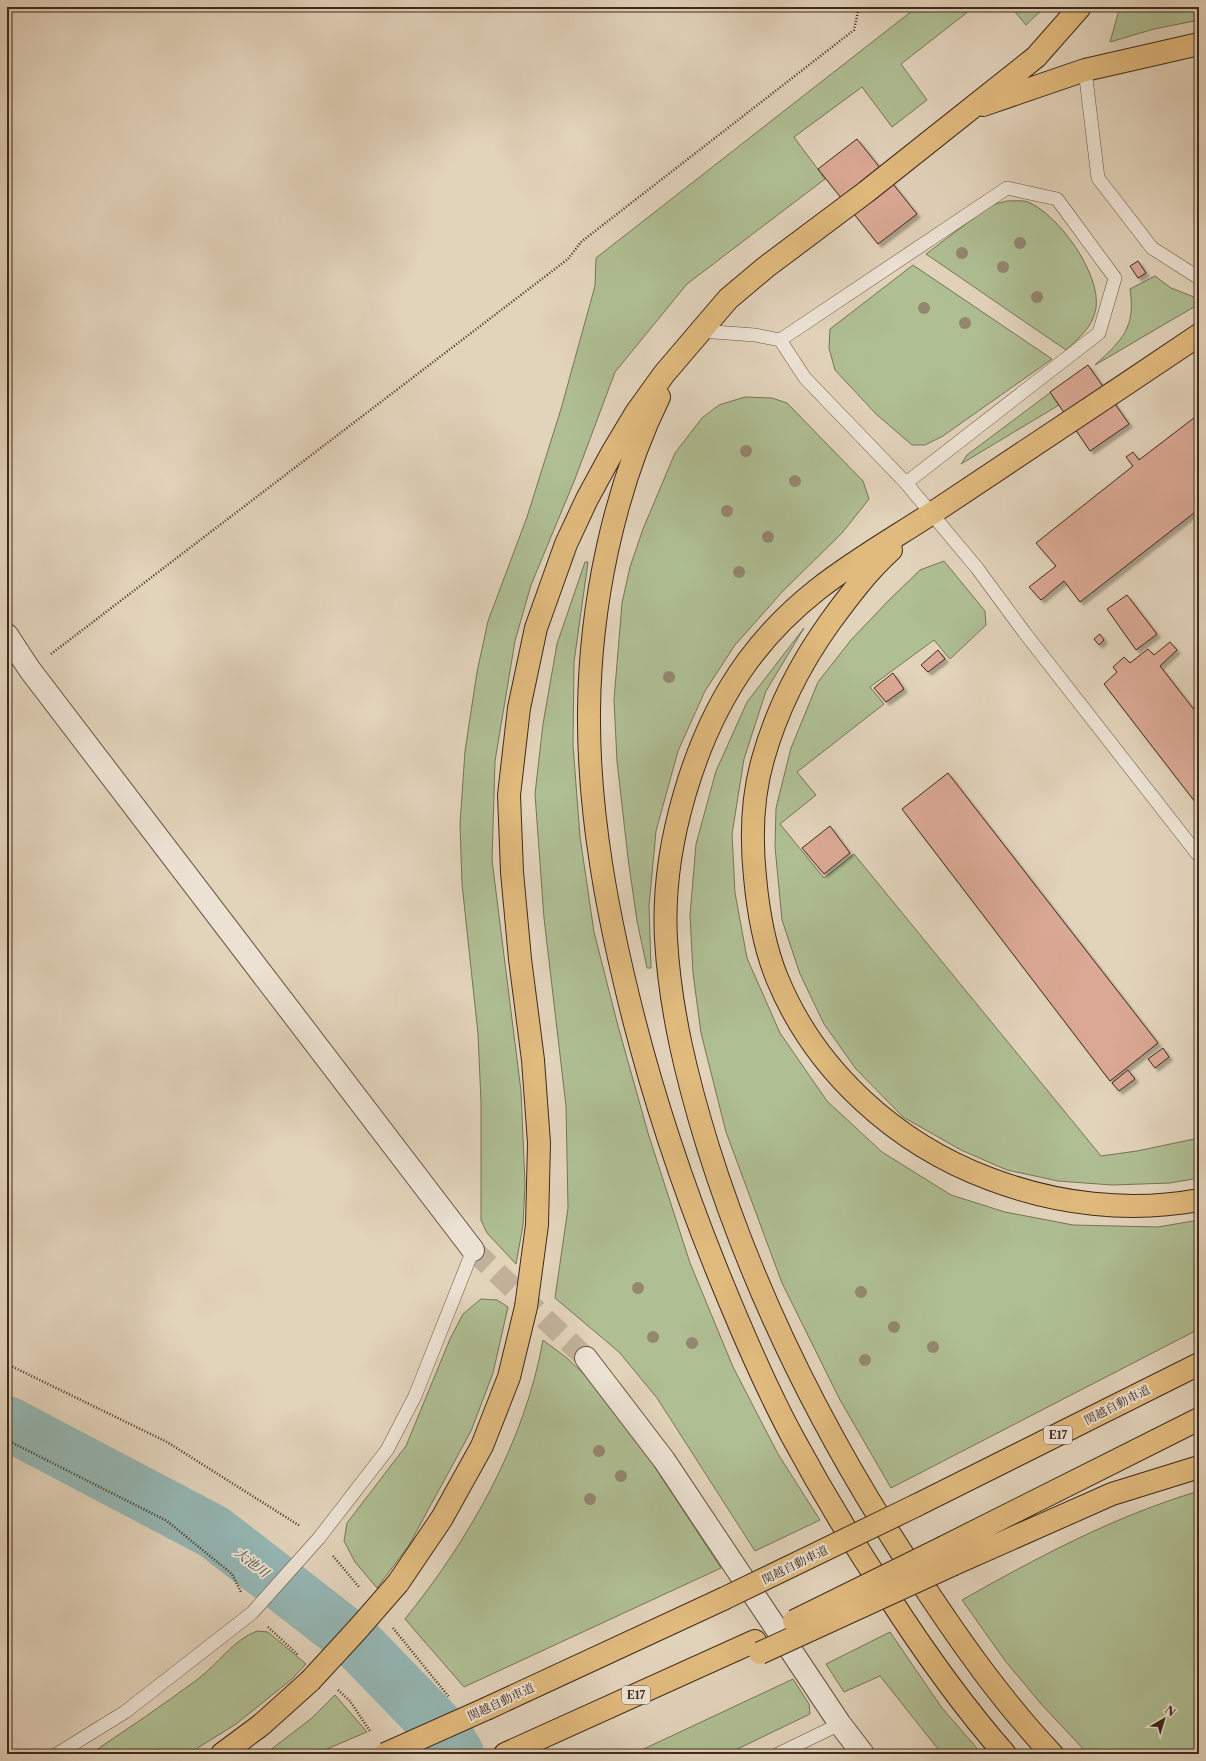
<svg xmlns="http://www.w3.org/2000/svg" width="1206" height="1761" font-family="'Libre Caslon Text','Noto Serif JP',serif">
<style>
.green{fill:#afbe93;stroke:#777457}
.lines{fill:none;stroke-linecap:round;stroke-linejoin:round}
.river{stroke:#95b7b4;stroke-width:54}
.building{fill:#daa894;stroke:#3f2a1b;filter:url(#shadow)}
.street-tunnel{stroke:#c1b19b;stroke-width:22;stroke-dasharray:22 11;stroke-linecap:butt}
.lane-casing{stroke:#685443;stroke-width:14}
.street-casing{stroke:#685443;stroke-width:24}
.highway-casing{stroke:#3f2a1b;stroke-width:24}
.path{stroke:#3f2a1b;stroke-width:2.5;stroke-dasharray:1 2;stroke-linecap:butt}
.lane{stroke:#ece2d3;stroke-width:13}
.street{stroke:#ece2d3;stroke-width:22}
.highway{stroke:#e1ba7e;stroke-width:22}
.highway-bridge-casing{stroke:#3f2a1b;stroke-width:24;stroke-linecap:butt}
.highway-bridge{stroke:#e1ba7e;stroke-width:22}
.tree{fill:#948770}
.labels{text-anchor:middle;stroke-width:4;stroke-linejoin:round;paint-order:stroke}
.shield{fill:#ece2d3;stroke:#736152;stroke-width:1}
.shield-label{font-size:11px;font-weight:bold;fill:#3f2a1b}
.street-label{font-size:12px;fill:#3f2a1b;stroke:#ece2d3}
.water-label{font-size:13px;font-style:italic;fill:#544d41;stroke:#ece2d3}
</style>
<defs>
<filter id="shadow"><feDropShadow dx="3.5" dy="3.5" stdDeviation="1" flood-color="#0004"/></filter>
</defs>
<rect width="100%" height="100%" fill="#e2d3bb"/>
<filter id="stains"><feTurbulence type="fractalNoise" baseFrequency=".005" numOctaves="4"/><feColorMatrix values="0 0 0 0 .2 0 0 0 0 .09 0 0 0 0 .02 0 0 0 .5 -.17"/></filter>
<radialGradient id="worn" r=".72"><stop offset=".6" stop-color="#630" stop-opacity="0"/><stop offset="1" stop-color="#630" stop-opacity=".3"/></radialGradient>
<path class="green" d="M917,7H974L901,64L927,100L892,127L862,87L794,137L825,179L687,284L615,372L575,479L531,585L515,641L495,761L492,860L521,1091L525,1184L523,1225L516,1264L487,1233L481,1220V1102L478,1034L462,884L460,824L465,751L477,672L488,621L527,517L561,409L595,286L596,258Z
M1011,7H1045L1026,25Z
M1120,7H1199V20L1154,29L1110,42Z
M1007,201C1013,201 1023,200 1028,202C1059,215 1101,274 1096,308C1093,327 1079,338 1066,350L926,254L991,205Z
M913,265L1052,359L943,436L925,445H912L876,414L835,370L829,348L830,329Z
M1155,276L1171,288L1199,299V304L1095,365C1122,340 1136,328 1130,289Z
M1051,392L1059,405L961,464L967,455Z
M745,397L772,398L787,403L863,481L869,499L842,533L783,591L735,645L705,691L678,751L656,831L649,906L651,968H647L637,921L628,858L617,761L614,700L622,603L630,567L643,529L675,453L702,418L719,405Z
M944,561L985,611L986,625L950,659L934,640L870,687L884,704L797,772L816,795L780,824L824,878L854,854L1101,1156L1137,1151L1199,1138V1178L1170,1183L1112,1185L1058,1181L1007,1170L961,1150L903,1117L856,1069L824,1024L800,974L782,920L775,847L776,808L791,748L818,682L851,640L888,601L920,570Z
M585,562H588L574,662L573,745L580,837L594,932L618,1026L648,1133L690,1263L733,1367L778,1454L820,1520L755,1551L657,1398L619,1352L555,1298L568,1208L566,1106L544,918L535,794L543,724L557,644Z
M804,628L766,691L744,759L732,834L735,893L747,958L780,1033L827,1101L882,1152L951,1195L1005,1212L1073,1225L1158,1227L1199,1220V1329L891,1488L840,1400L782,1283L726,1132L701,1033L693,973L690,915L696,844L716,771L747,702Z
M481,1299L497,1300L508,1307L493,1373L471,1431L409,1545L377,1588L355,1562L344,1541L347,1523L406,1446L450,1339L463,1314Z
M543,1340L567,1358L589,1379L628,1426L721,1568L464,1687L405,1619C469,1540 525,1442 543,1340Z
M1199,1491V1754H1088L1042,1705L1006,1662L962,1600C1038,1557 1115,1516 1199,1491Z
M257,1631L268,1632L306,1664L292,1679L236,1724L188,1754H90C126,1730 163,1705 198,1679C218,1664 233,1640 257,1631Z
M890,1632L942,1708L982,1754H942L880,1676L844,1692L826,1664Z
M793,1679L809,1704L810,1714L727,1754H633Z
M335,1695L367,1732L315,1754H265L312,1718Z"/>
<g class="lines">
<path class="river" d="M7,1423L214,1532L357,1643L445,1734L457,1754"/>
</g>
<path class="building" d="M857,139L917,214L878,244L818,169Z
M1138,261L1146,273L1138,278L1130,266Z
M1088,365L1129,424L1090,451L1050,392Z
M1199,414V509L1080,602L1064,581L1041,600L1029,587L1056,566L1036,543L1133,466L1126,457L1133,452L1139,460Z
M1127,595L1157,634L1136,650L1107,609Z
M1100,634L1104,640L1099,645L1094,639Z
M1170,642L1177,650L1160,666L1199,716V807L1104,684L1117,672L1113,667L1124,657L1130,663L1148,649L1154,655Z
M938,650L945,659L928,672L921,665Z
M893,673L904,689L886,702L874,688Z
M948,773L1158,1043L1110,1081L902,809Z
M830,826L850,853L824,874L802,848Z
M1163,1048L1169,1057L1155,1068L1148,1059Z
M1128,1070L1135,1079L1119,1091L1112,1083Z"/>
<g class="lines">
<path class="street-tunnel" d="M473,1250L586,1358"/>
<g class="lane-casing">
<path id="lane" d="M1085,70L1098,178L1152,248L1199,278
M700,331L755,335L780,340L1007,188L1057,199L1115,278L1099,333L906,483
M780,340L805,378L906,483L977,568L1024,632L1199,856
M57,1754L125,1712L252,1613L319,1538L387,1450L415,1396L473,1250
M778,1754L840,1724"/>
</g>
<g class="street-casing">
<path id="street" d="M7,635L30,670L473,1250
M586,1358L664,1460L840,1724L863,1754"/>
</g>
<g class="highway-casing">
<path id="highway" d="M983,105L1085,70L1199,44
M659,397C613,491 590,607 589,711C588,814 608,917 633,1016C655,1103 683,1186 716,1268C739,1325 763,1382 792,1436C821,1490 853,1543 887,1594C923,1650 961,1704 1005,1754
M891,550C867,572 849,596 830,622C800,664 777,709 763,759C752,797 751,838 755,877C758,910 764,946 777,978C815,1071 896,1144 990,1179C1056,1204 1129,1213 1199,1200
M917,1505L1199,1364
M944,1547L1199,1419
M954,1564L1112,1494L1199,1467
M398,1583L442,1518L482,1446L509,1377L526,1307L537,1225L539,1143L533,1060L520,959L512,872L509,795L519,708L536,628L566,544L587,499L612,453L636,413L664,374L728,299L766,267L866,192L1036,57L1080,7
M488,1708L723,1599
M222,1754L261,1725L310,1681
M505,1754L755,1641
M1052,1754C1003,1702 962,1644 923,1585C832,1450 757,1303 708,1147C687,1079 670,1010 666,939C661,848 694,735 747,662C801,588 867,556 940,508C1027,450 1113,393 1199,335"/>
</g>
<path class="path" d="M51,654L568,259L581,242L854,30L859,7
M7,1364L167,1442L300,1526
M7,1440L167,1521L232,1574L241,1592
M333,1556L359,1587
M268,1627L298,1655
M393,1628L449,1697
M338,1690L350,1701L370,1731
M7,1745L14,1754"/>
<use href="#lane" class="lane"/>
<use href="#street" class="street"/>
<use href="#highway" class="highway"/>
<g class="highway-bridge-casing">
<path id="highway-bridge" d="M723,1599L917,1505
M794,1621L944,1547
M760,1653L954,1564
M310,1681L357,1630L398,1583
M385,1754L488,1708"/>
</g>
<use href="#highway-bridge" class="highway-bridge"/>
</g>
<g class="tree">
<circle cx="1020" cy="243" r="6"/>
<circle cx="962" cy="253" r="6"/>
<circle cx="1003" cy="267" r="6"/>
<circle cx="1037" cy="297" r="6"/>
<circle cx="924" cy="308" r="6"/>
<circle cx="965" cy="323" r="6"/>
<circle cx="746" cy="451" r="6"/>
<circle cx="795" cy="481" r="6"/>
<circle cx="727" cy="511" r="6"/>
<circle cx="768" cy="537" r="6"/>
<circle cx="739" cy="572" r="6"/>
<circle cx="669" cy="677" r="6"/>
<circle cx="638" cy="1288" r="6"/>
<circle cx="861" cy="1292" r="6"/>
<circle cx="894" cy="1327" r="6"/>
<circle cx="653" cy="1337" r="6"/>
<circle cx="692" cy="1343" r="6"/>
<circle cx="933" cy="1347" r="6"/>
<circle cx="865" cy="1360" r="6"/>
<circle cx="599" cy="1451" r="6"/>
<circle cx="621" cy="1476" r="6"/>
<circle cx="590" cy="1499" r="6"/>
</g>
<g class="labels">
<g class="shield">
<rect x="1044" y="1426" width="28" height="18" rx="3"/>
<rect x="622" y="1686" width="28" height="18" rx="3"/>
</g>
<g class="shield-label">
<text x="1058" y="1439">E17</text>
<text x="636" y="1699">E17</text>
</g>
<g class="street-label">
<text transform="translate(1117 1405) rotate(-27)" y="4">関越自動車道</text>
<text transform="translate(795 1565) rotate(-26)" y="4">関越自動車道</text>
<text transform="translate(501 1702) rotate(-25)" y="4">関越自動車道</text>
</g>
<g class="water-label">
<text transform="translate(252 1562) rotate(38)" y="5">大池川</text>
</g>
</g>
<rect width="1206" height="1761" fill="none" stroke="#e2d3bb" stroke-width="24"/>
<rect x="8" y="8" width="1190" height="1745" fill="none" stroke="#3f2a1b" stroke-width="2"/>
<rect x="12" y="12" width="1182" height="1737" fill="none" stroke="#3f2a1b"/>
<g transform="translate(1164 1719) rotate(38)" stroke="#ece2d3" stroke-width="3" paint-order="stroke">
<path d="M0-3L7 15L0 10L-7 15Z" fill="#3f2a1b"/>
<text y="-6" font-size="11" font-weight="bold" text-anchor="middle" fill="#3f2a1b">N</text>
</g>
<rect width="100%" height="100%" filter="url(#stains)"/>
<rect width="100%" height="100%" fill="url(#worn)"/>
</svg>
